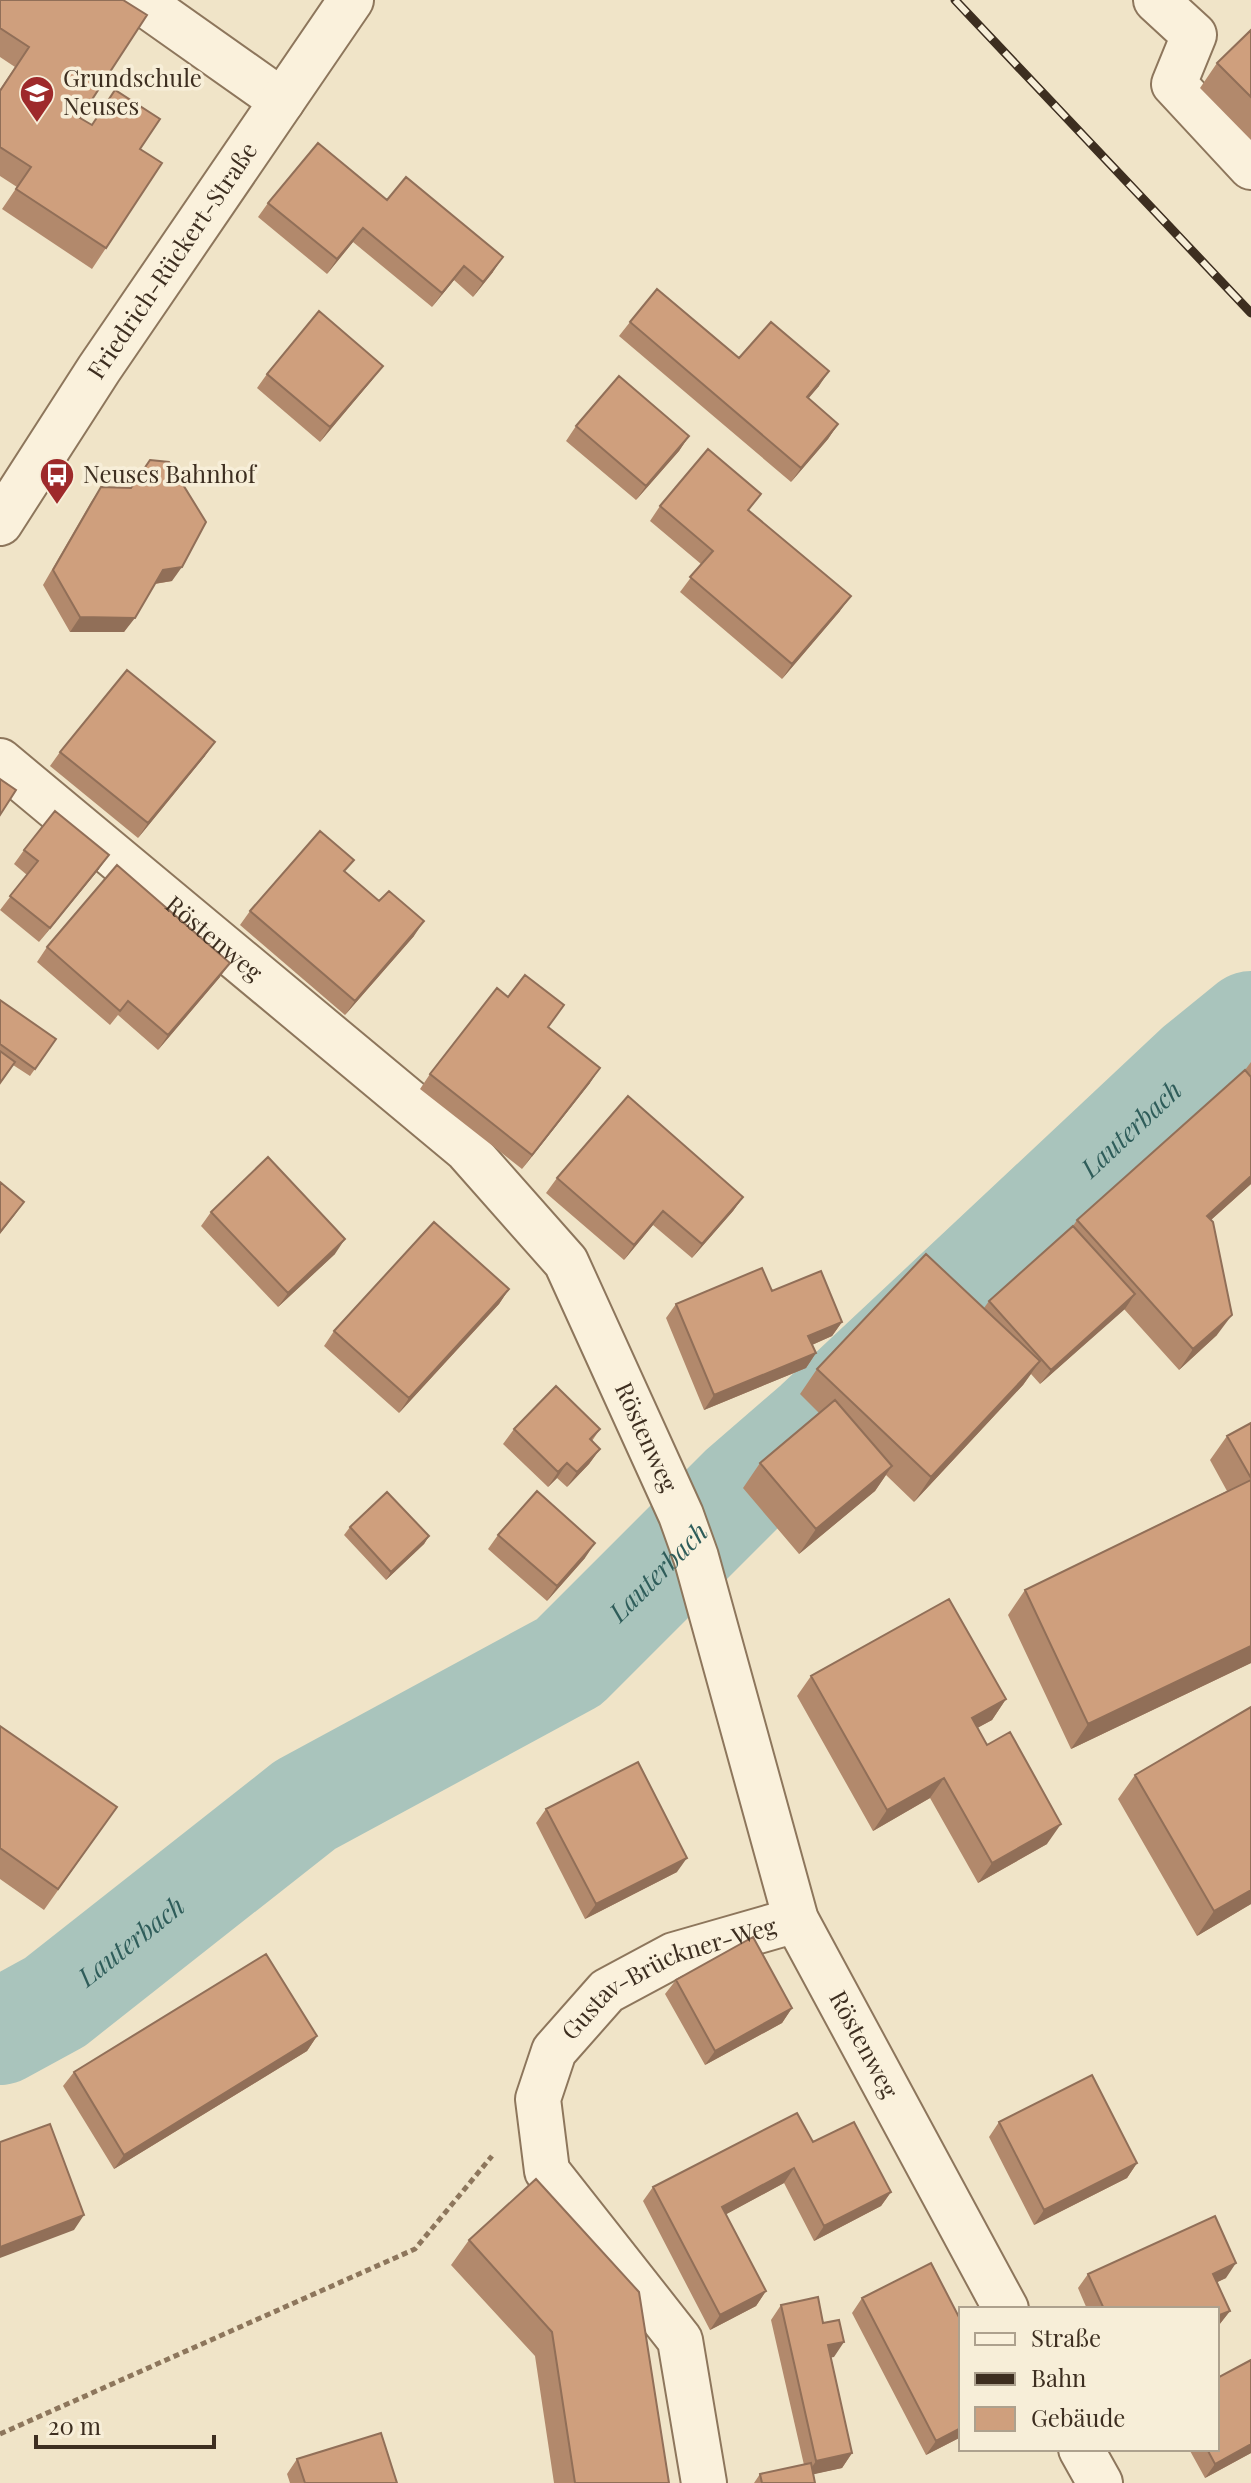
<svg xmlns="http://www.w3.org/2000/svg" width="1251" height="2483" font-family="'Playfair Display',serif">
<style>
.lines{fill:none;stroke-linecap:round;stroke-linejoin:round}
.river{stroke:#a9c4bc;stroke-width:106}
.minor-casing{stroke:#8d765c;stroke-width:48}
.path{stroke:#8d765c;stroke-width:5;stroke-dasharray:6 4;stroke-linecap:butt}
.minor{stroke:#faf1dc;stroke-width:44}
.rail-casing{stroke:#3d2e20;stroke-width:9}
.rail{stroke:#f7eed8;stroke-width:6;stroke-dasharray:18;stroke-linecap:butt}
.wall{fill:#b2896c}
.shaded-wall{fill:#916f58}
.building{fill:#cf9f7d;stroke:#916f58;stroke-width:2}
.labels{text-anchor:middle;stroke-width:7;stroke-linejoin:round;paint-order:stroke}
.poi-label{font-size:24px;fill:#3d2e20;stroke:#f7eed8;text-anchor:start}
.street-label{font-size:24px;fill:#3d2e20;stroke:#f7eed8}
.water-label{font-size:26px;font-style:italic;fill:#2f5d5a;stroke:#f7eed8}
</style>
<rect width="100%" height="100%" fill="#f0e4c8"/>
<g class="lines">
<path class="river" id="s1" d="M0,2032L55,2002L305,1805L569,1662L743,1488L817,1424L1198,1067L1251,1024"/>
<g class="minor-casing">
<g id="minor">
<path d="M139,0L282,101"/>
<path d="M1156,0L1194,35L1174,84L1251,167"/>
<path id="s2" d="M0,523L99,369L351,0"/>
<path id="s3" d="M0,761L466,1149L566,1262L681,1515L696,1557L796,1920L1006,2309"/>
<path d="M1081,2449L1100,2483"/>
<path id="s4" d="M704,2483L680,2340L547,2171L538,2099L554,2051L607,1991L674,1955L796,1920"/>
</g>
</g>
<path class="path" d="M0,2434L415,2249L492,2156"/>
<use href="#minor" class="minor"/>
<g class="rail-casing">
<path id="rail" d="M955,0L1251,313"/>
</g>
<use href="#rail" class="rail"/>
</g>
<path class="wall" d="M0,0L80,118L92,125L115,90L140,149L106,248L92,269L2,209L17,187L0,176V89L15,67L0,57Z
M1251,30V140L1200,88L1217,63Z
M387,200L493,272L473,297L454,280L432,307L353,242L327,274L258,217L268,203Z
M630,322L819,386L808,398L838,424L828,439L791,482L619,336Z
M267,374L372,380L320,442L257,388Z
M576,426L689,436L679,451L636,500L566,441Z
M101,487L172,581L155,584L124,632H70L43,585L91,502Z
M660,506L749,511L840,611L782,679L680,592L701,564L650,521Z
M60,752L205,756L138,838L50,766Z
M24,850L99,869L39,942L0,910L27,875L14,864Z
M346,872L414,936L345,1015L240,925L250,911Z
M47,947L220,977L158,1050L118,1015L110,1025L37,962Z
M0,1000L56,1039L30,1076L13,1065L0,1083Z
M549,1027L590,1083L522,1169L420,1089L430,1074Z
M1251,1062V1184L1211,1220L1217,1335L1179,1370L1124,1309L1040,1384L1031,1374L1023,1385L914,1502L886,1475L875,1491L799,1554L743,1488L760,1463L819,1413L800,1394L817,1369L984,1308L989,1301L1073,1226L1077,1220L1245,1070Z
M557,1178L743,1197L733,1211L692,1258L653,1225L624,1260L546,1193Z
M211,1212L335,1254L278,1307L201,1226Z
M509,1289L499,1304L399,1413L324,1346L334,1331Z
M772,1291L842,1322L832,1336L812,1345L816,1353L806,1368L704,1410L666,1318L676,1304Z
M1251,1423V1663L1071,1749L1008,1615L1025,1590L1227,1491L1210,1460L1227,1436Z
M514,1429H600L592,1441L600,1449L589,1464L567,1487L557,1478L548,1487L503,1444Z
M350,1527L429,1536L424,1544L386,1580L344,1535Z
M498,1535L585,1558L547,1601L488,1549Z
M811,1676L1006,1699L992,1720L977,1728L1047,1844L978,1883L930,1798L873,1831L797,1696Z
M1251,1707V1904L1197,1936L1118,1799L1135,1775Z
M0,1726L117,1807L44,1910L0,1879Z
M546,1809L677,1872L585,1919L536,1823Z
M676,1980L792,2008L782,2023L705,2065L665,1994Z
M317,2036L307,2051L114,2169L63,2086L74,2072Z
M999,2122L1137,2163L1127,2178L1034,2225L989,2137Z
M813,2142L891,2192L881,2206L814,2241L784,2183L726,2214L766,2291L756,2306L710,2330L643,2201L653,2187Z
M536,2179L669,2483H554L535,2356L451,2265L469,2240Z
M1088,2274L1226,2278L1217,2282L1230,2311L1219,2325L1217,2326V2309H1087L1078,2288Z
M862,2298L961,2437L926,2455L852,2313Z
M781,2305L823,2323L834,2357H831L852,2453L842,2468L813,2474L815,2483H754L760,2474L804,2465L771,2320Z
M1189,2449H1217L1251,2453L1205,2478Z
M297,2459L397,2483H290L287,2474Z"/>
<path class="shaded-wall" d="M363,228L353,242L327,274L337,259Z
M503,257L493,272L473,297L483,282Z
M464,266L454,280L432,307L442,293Z
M383,366L372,380L320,442L330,427Z
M829,371L819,386L797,412L807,397Z
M838,424L828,439L791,482L801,468Z
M689,436L679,451L636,500L646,486Z
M182,567L172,581L153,584L163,570Z
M851,596L840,611L782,679L792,664Z
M80,617L135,618L124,632H70Z
M215,742L205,756L138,838L148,823Z
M109,855L99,869L39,942L50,928Z
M424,921L414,936L345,1015L355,1001Z
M230,963L220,977L158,1050L168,1035Z
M600,1068L590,1083L522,1169L532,1155Z
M1251,1176V1184L1193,1236L1207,1216Z
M743,1197L733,1211L692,1258L702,1244Z
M24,1202L14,1216L0,1234V1232Z
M663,1211L653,1225L624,1260L634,1245Z
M345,1239L335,1254L278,1307L288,1293Z
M509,1289L499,1304L399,1413L409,1398Z
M1135,1294L1125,1309L1040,1384L1051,1370Z
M1232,1315L1217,1335L1179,1370L1193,1349Z
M842,1322L832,1336L798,1351L808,1336Z
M816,1353L806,1368L704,1410L714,1395Z
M1040,1361L1023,1385L914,1502L931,1477Z
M600,1449L589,1464L567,1487L577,1472Z
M567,1463L557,1478L548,1487L558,1472Z
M892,1466L875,1491L799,1554L816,1529Z
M429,1536L424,1544L386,1580L391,1572Z
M595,1543L585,1558L547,1601L557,1586Z
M1251,1646V1663L1071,1749L1088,1724Z
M1006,1699L992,1720L957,1739L972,1718Z
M944,1778L930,1798L873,1831L887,1810Z
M1061,1824L1047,1844L978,1883L992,1863Z
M687,1858L677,1872L585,1919L596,1904Z
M1251,1890V1904L1197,1936L1214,1911Z
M792,2008L782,2023L705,2065L715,2051Z
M317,2036L307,2051L114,2169L124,2155Z
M1137,2163L1127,2178L1034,2225L1044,2210Z
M794,2168L784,2183L712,2222L722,2207Z
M891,2192L881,2206L814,2241L824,2226Z
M84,2215L74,2230L0,2258V2247Z
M1236,2263L1226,2278L1203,2289L1213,2274Z
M766,2291L756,2306L710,2330L720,2315Z
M1230,2311L1219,2325L1217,2326V2316Z
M844,2342L834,2357L818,2360L828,2345Z
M961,2428V2437L926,2455L936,2441Z
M1251,2444V2453L1205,2478L1215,2464Z
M852,2453L842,2468L806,2476L816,2461Z"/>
<path class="building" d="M0,0H123L147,15L80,118L92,125L115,90L160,119L140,149L162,163L106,248L16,189L31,167L0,147V91L29,47L0,28Z
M1251,30V97L1217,63Z
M318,143L387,200L406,177L503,257L483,282L464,266L442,293L363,228L337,259L268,203Z
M657,289L739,358L771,322L829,371L807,397L838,424L801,468L630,322Z
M319,311L383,366L330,427L267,374Z
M619,376L689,436L646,486L576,426Z
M708,449L761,494L748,510L851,596L792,664L690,577L713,551L660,506Z
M150,460L169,462L206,522L182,567L163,570L135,618L80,617L53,570L101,487L131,488Z
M127,670L215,742L148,823L60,752Z
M0,779L16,790L0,815Z
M55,811L109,855L50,928L10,896L38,861L24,850Z
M320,831L354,860L344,871L379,901L389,891L424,921L355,1001L250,911Z
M117,865L230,963L168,1035L128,1001L120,1011L47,947Z
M525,975L564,1005L548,1027L600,1068L532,1155L430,1074L497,988L508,997Z
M0,1000L56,1039L35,1069L0,1044Z
M0,1051L15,1062L0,1083Z
M1245,1070L1251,1077V1176L1207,1216L1213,1222L1232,1315L1193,1349L1077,1220Z
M628,1096L743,1197L702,1244L663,1211L634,1245L557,1178Z
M268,1157L345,1239L288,1293L211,1212Z
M0,1182L24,1202L0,1232Z
M434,1222L509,1289L409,1398L334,1331Z
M1073,1226L1135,1294L1051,1370L989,1301Z
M926,1254L1040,1361L931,1477L817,1369Z
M762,1268L772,1291L821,1271L842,1322L808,1336L816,1353L714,1395L676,1304Z
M556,1386L600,1429L590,1439L600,1449L577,1472L567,1463L558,1472L514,1429Z
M835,1400L892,1466L816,1529L760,1463Z
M1251,1423V1478L1227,1436Z
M1251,1480V1646L1088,1724L1025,1590Z
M537,1491L595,1543L557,1586L498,1535Z
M387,1492L429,1536L391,1572L350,1527Z
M949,1599L1006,1699L972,1718L987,1745L1010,1732L1061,1824L992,1863L944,1778L887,1810L811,1676Z
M1251,1707V1890L1214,1911L1135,1775Z
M0,1726L117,1807L58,1889L0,1848Z
M638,1762L687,1858L596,1904L546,1809Z
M753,1937L792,2008L715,2051L676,1980Z
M266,1954L317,2036L124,2155L74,2072Z
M1092,2075L1137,2163L1044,2210L999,2122Z
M797,2113L813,2142L854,2122L891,2192L824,2226L794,2168L722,2207L766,2291L720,2315L653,2187Z
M50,2124L84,2215L0,2247V2142Z
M536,2179L639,2292L669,2483H575L552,2332L469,2240Z
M1215,2216L1236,2263L1213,2274L1230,2311L1217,2316V2309H1104L1088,2274Z
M931,2263L961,2321V2428L936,2441L862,2298Z
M818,2297L823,2323L839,2320L844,2342L828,2345L852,2453L816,2461L781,2305Z
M1251,2360V2444L1215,2464L1207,2449H1217V2378Z
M381,2433L397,2483H305L297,2459Z
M811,2463L815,2483H762L760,2474Z"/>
<defs>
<g id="school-pin" transform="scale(1.8)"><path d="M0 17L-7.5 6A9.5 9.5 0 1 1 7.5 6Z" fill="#9e2a2b" stroke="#f7eed8"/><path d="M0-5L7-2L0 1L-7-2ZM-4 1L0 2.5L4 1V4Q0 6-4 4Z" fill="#fff"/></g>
<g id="bus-pin" transform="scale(1.8)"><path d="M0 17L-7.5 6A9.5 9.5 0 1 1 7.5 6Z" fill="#9e2a2b" stroke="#f7eed8"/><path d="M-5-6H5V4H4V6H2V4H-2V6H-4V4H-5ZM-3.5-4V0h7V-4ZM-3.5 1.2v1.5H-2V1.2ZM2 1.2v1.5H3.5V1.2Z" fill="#fff"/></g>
</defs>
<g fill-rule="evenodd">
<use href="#school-pin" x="37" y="93"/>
<use href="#bus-pin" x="57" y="475"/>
</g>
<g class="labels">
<g class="poi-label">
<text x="63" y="87">Grundschule<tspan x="63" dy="28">Neuses</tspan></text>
<text x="83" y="483">Neuses Bahnhof</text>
</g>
<g class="street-label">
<text dy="8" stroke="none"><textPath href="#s2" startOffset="314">Friedrich-Rückert-Straße</textPath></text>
<text dy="8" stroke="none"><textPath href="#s3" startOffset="278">Röstenweg</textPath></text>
<text dy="8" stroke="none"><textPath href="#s3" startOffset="950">Röstenweg</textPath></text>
<text dy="8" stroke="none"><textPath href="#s4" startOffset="624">Gustav-Brückner-Weg</textPath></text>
<text dy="8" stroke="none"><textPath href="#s3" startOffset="1598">Röstenweg</textPath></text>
</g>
<g class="water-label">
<text dy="9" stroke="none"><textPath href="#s1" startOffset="1456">Lauterbach</textPath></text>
<text dy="9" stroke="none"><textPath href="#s1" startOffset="808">Lauterbach</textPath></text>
<text dy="9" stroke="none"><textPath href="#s1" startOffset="160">Lauterbach</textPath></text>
</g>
</g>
<rect x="959" y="2307" width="260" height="144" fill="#f7eed8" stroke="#ada18e" stroke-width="2"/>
<rect x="975" y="2333" width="40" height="12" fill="#faf1dc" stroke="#ada18e" stroke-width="2"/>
<text x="1031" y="2347" font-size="24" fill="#3d2e20">Straße</text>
<rect x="975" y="2373" width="40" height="12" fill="#3d2e20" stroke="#ada18e" stroke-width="2"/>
<text x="1031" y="2387" font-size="24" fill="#3d2e20">Bahn</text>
<rect x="975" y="2407" width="40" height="24" fill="#cf9f7d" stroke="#ada18e" stroke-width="2"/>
<text x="1031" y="2427" font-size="24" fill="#3d2e20">Gebäude</text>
<path d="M36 2435v12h178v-12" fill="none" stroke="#3d2e20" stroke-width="4"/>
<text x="48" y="2435" font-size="24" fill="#3d2e20" stroke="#f7eed8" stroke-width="6" paint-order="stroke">20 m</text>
</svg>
